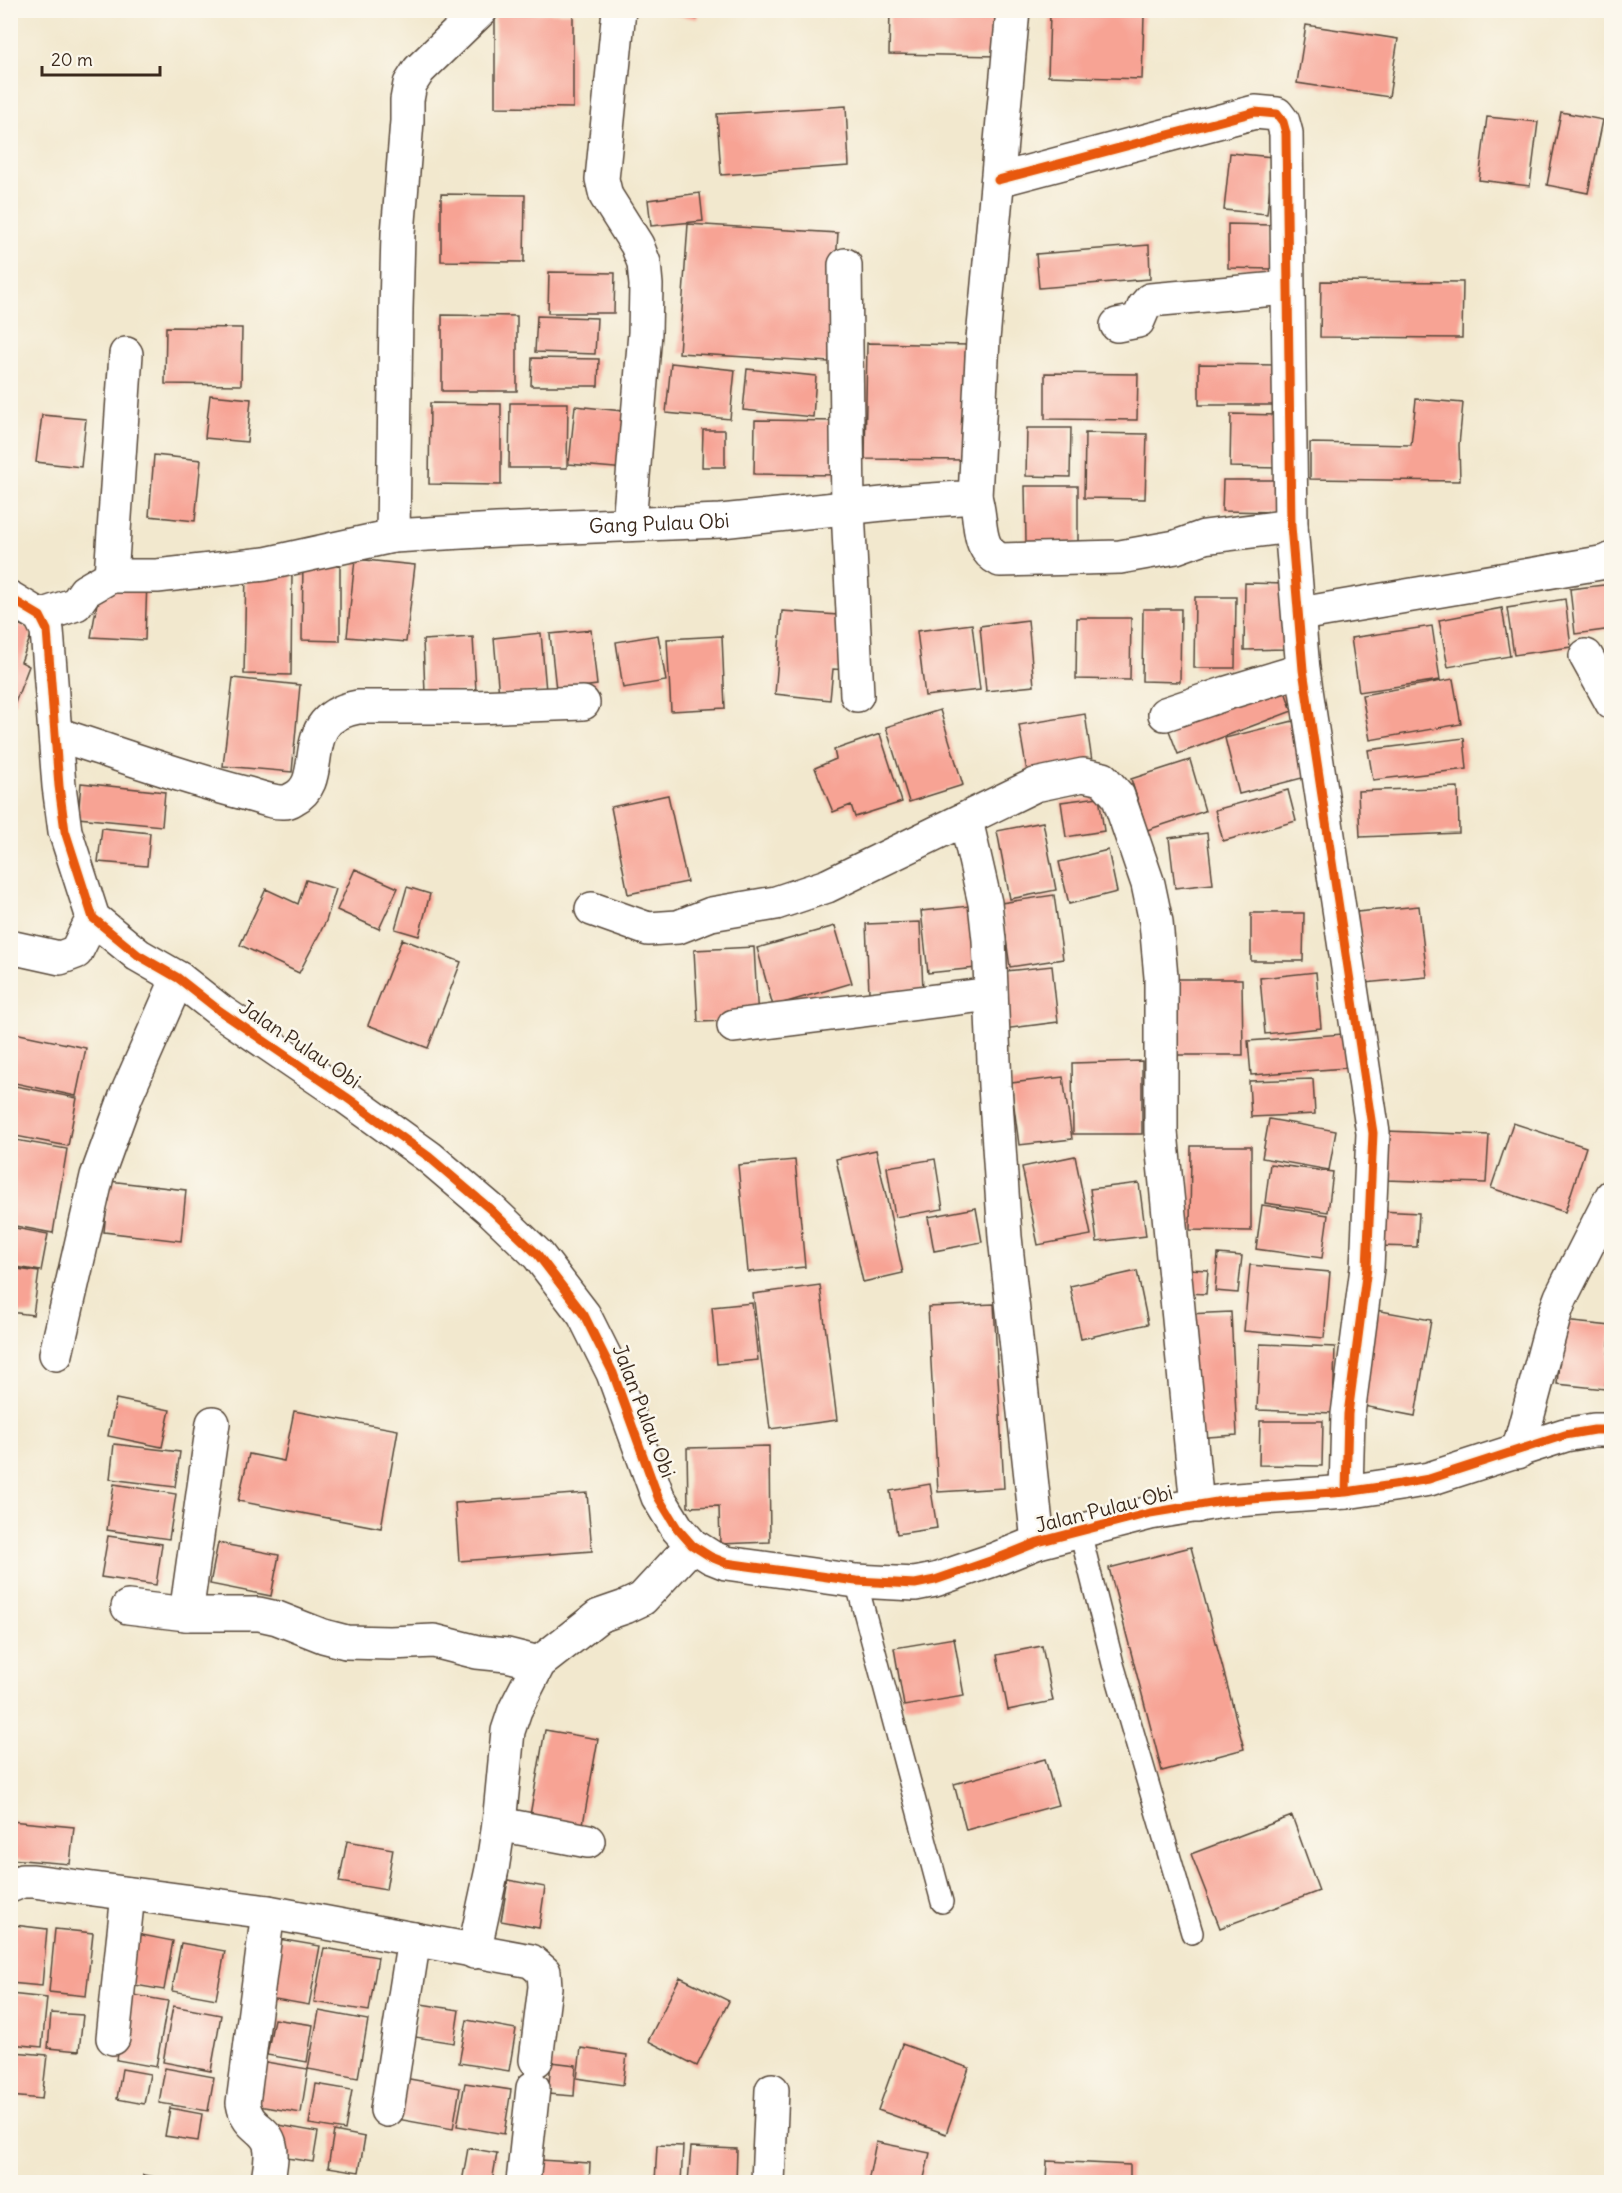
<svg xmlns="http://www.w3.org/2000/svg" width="1622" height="2193" font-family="Delius,sans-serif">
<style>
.building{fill:#f7a394}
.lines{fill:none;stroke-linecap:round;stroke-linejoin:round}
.lane-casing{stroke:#564638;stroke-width:24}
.street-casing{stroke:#564638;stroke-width:36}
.secondary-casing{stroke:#564638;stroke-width:36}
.lane{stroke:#fff;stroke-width:21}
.street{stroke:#fff;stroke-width:33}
.secondary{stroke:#fff;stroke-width:33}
.cycleway-casing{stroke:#fbf7ec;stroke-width:13}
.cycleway{stroke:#e8590c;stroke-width:9}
.labels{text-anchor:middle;stroke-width:5;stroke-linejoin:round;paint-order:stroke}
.street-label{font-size:20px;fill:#3b2a1e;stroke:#fbf7ec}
</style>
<rect width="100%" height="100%" fill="#fbf7ec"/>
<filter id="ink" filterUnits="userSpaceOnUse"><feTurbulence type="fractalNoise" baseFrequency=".0167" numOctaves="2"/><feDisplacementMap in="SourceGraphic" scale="12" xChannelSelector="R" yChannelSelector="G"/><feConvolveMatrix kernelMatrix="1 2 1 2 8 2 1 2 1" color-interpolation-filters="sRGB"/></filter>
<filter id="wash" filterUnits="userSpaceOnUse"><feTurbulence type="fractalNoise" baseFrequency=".008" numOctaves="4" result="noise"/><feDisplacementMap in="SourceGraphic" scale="24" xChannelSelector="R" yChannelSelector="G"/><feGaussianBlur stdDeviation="1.35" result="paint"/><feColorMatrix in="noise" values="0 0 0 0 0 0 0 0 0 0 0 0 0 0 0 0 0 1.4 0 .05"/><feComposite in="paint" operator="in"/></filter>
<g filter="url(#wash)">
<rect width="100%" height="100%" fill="#f2e8ce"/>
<g id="blocks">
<path class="building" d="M650,10H699L697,19Z
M890,10H1000L999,56L889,54Z
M495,13H573V108L495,107Z
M1050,13L1144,16L1142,79L1048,76Z
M1306,25L1398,39L1389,97L1297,83Z
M846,106L849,166L721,175L717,114Z
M1561,112L1603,120L1588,193L1547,185Z
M1487,117L1538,122L1530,186L1479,180Z
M1230,153L1273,157L1267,214L1224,210Z
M700,193L703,221L651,226L648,200Z
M441,194L525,195L524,262L441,261Z
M688,224L838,233L829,362L679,353Z
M1228,224L1271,225V269L1228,268Z
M1149,245L1150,279L1039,288L1036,254Z
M549,272L615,273L614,313H548Z
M1321,281L1463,282L1462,338L1320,337Z
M442,315L517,316V391H442Z
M537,316L597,318L595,354L535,352Z
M166,327L242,328L241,385L165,384Z
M867,343L969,345L968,460L865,459Z
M532,358L599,359L598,386H531Z
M671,363L735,370L730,419L666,413Z
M1199,364L1280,365L1279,405H1199Z
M747,369L816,376L813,417L743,410Z
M1045,373L1138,374L1137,420L1045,419Z
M210,395L251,399L247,442L205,438Z
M1416,399L1463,403L1459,445L1460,481L1310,479V443L1411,445Z
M430,403L501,404V485L429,484Z
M510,403H568L567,468H509Z
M575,406L632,412L626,469L569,464Z
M1231,414L1282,415L1281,468L1230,467Z
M42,415L86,419L81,467L36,462Z
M755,420L841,421V475L754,474Z
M1027,428H1071L1070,477L1026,476Z
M703,430H725V467H702Z
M1085,433L1147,434L1145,499L1084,498Z
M154,455L201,460L195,521L149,516Z
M1223,480H1278V512L1222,511Z
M1025,486H1078V542L1026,543Z
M355,559L415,565L406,642L347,637Z
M303,560H340V641L302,640Z
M246,570L292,571L291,675L244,674Z
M147,580L145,640L91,637L99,592Z
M1245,583L1288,584L1287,649L1244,650Z
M1612,584V629L1575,634L1570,589Z
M1195,597H1236L1235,668H1194Z
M1565,599L1571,647L1514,655L1507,608Z
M1502,608L1510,656L1448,667L1439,620Z
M1143,609H1181L1180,682L1142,681Z
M782,611L852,616L847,670L833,669L830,700L775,694Z
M1077,618H1131L1130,680L1076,679Z
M1028,620L1034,686L986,691L980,626Z
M10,621L33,630L21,662L29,666L15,703L10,702Z
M972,624L980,690L925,696L917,631Z
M1432,626L1440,680L1359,692L1351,638Z
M591,630L597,685L556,690L550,634Z
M541,633L546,691L499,696L494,638Z
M658,635L666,681L623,688L616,642Z
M722,636L725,708L671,711L667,639Z
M473,637L476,691L425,694L423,640Z
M1280,677L1292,711L1178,754L1165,720Z
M233,678L300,685L292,772L223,766Z
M1453,679L1461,724L1370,740L1362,695Z
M940,710L963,785L909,802L886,727Z
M1085,714L1093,768L1028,778L1019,725Z
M1293,721L1306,777L1239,794L1225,738Z
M880,734L902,802L855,817L851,805L833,812L815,768L836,759L834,750Z
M1464,738L1467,769L1373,780L1368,750Z
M1190,760L1205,811L1147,830L1131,779Z
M81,783L165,792L162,826L78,818Z
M1458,787L1459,833L1360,837L1358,791Z
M1288,790L1296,821L1223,841L1215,810Z
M668,795L687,882L628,894L611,807Z
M1099,797L1104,831L1066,837L1061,802Z
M1043,822L1056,890L1010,899L997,831Z
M102,828L150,833L147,866L98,862Z
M1207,833L1213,884L1175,888L1169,838Z
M1108,850L1117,892L1069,904L1059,862Z
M355,869L398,888L379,929L337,910Z
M306,880L336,889L326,921L299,973L240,945L266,889L298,904Z
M407,887L430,894L419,936L395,929Z
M1054,895L1063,959L1010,967L1001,903Z
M970,906L976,968L928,973L921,911Z
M1419,906L1427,977L1364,983L1357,912Z
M1251,913H1304L1303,961H1251Z
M920,922L923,990L869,992L866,924Z
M835,926L852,983L773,1006L757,948Z
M402,939L461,962L428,1048L368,1025Z
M754,947L758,1020L698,1022L694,950Z
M1052,966L1058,1022L1003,1029L997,972Z
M1316,972L1321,1028L1265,1034L1260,978Z
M1178,979H1242L1243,1055H1178Z
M10,1032L86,1048L76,1096L10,1082Z
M1343,1034L1346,1068L1251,1075L1248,1041Z
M1142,1061V1134H1073L1072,1063Z
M1063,1077L1072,1139L1019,1145L1011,1083Z
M1313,1079L1315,1114L1251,1117L1249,1081Z
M10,1085L77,1098L68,1146L10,1135Z
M1269,1119L1336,1131L1329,1170L1262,1158Z
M1513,1123L1586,1147L1565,1212L1491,1188Z
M1386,1131L1489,1135L1486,1183L1384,1180Z
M10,1139L67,1149L53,1233L10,1225Z
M1191,1146H1251V1231L1190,1230Z
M876,1150L903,1273L863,1282L836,1159Z
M1075,1156L1091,1235L1038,1245L1022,1167Z
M935,1159L943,1209L895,1217L887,1167Z
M795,1160L805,1267L748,1272L738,1165Z
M1270,1164L1333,1172L1328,1212L1265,1203Z
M109,1181L186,1190L181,1241L104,1232Z
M1139,1183L1146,1236L1097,1242L1090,1189Z
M1262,1205L1328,1215L1322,1258L1256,1249Z
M976,1208L982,1242L934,1251L928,1217Z
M1379,1211L1419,1213L1417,1247L1377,1246Z
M10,1227L48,1234L41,1271L10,1266Z
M1218,1254L1242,1256L1238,1293L1215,1291Z
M1250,1265L1330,1272L1324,1338L1244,1331Z
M10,1268L39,1272L33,1315L10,1312Z
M1188,1269L1208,1270L1206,1294L1186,1293Z
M1137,1271L1148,1324L1081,1339L1070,1286Z
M820,1285L837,1420L770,1429L753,1294Z
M752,1303L758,1360L717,1364L712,1307Z
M994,1304L1004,1488L938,1492L928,1307Z
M1370,1309L1431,1320L1415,1416L1353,1404Z
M1231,1312L1237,1435L1193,1438L1187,1314Z
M1563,1321L1611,1326L1605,1389L1557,1384Z
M1260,1344L1335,1347L1333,1413L1257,1410Z
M116,1399L170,1410L162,1447L108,1436Z
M294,1411L398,1430L381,1528L238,1501L249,1454L284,1461Z
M1260,1421H1323L1322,1466L1259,1465Z
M114,1444L180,1452L175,1487L110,1479Z
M769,1446L770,1542L720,1544L719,1506L688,1507L687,1448Z
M114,1484L176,1494L169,1539L107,1530Z
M930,1484L937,1528L897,1534L890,1491Z
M587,1493L592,1551L459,1561L455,1503Z
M108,1536L162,1544L156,1585L101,1577Z
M218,1543L279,1555L271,1596L210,1584Z
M1191,1547L1244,1749L1162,1771L1109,1568Z
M954,1638L964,1696L904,1706L894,1648Z
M1042,1646L1053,1701L1008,1710L997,1655Z
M545,1730L598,1739L582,1830L529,1821Z
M1045,1759L1058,1805L966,1830L954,1784Z
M1292,1816L1319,1891L1220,1928L1191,1854Z
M10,1821L74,1827L70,1864L10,1859Z
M347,1841L393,1849L386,1890L339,1882Z
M508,1880L545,1887L539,1928L501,1921Z
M14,1925L47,1929L42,1986L10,1983Z
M55,1929L93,1933L86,1996L49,1992Z
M137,1934L173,1941L164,1990L129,1984Z
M273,1938L320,1946L309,2005L264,1997Z
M181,1943L225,1951L216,1999L172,1991Z
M324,1948L378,1957L369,2011L314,2002Z
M680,1977L729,2001L697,2066L648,2041Z
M10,1994L47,1998L42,2047L10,2044Z
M128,1994L168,2001L156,2067L117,2060Z
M421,2004L459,2010L454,2043L415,2037Z
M173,2006L221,2015L211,2071L163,2062Z
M319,2011L368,2020L358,2078L308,2069Z
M51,2013L83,2015L79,2051L48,2048Z
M274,2019L313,2025L307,2062L267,2055Z
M467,2020L516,2029L509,2071L459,2063Z
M902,2044L969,2068L946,2134L878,2110Z
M581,2048L627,2055L623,2085L577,2078Z
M14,2052L47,2055L42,2099L10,2096Z
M260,2061L308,2069L301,2113L252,2105Z
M551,2062L576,2065L574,2096L548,2094Z
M165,2068L214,2077L208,2111L159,2103Z
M122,2069L150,2074L144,2104L117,2099Z
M404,2078L460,2088L453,2129L397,2119Z
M465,2083L511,2090L504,2134L457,2126Z
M316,2084L352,2090L345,2130L309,2124Z
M170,2108L202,2114L198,2141L165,2136Z
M279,2125L318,2132L313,2162L274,2156Z
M334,2131L365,2137L359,2172L328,2167Z
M876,2142L930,2153L923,2182H868Z
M657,2145L683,2146L681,2182H655Z
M691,2147L737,2149L736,2182H688Z
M468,2148L497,2153L492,2182H462Z
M539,2160L590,2163L589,2182H538Z
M1047,2161L1130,2165V2182H1046Z
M143,2175L180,2181V2182H141Z"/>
</g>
</g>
<g filter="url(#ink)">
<use href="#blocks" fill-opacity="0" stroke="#564638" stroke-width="1.5"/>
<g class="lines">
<g class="lane-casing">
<path id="lane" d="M1080,1532L1113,1664L1192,1933
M856,1581L942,1902"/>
</g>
<g class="street-casing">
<g id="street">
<path d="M619,10L602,179L606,196L637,245L644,263L646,285L645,333L629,524"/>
<path d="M998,180L1255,112L1277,114L1283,122L1286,133L1291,526L1303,670L1373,1133L1367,1268L1348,1414L1346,1492"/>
<path d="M845,265L848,509L857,695"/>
<path d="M1117,325L1138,321L1144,307L1150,300L1287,288"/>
<path d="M975,497C983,522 975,548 1000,560L1120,557L1176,547L1204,537L1291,526"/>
<path d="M393,536L396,309L398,234L407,121V100L410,84L419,70L481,10"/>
<path d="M111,576L126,354"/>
<path d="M1300,614L1606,562L1612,559"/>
<path id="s1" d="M40,616L76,604L85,591L111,576H157L265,564L393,536L497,530L721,521L902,502L975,497L983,339L1013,10"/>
<path d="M1586,656L1612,703"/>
<path d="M1165,714L1227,693L1303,670"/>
<path d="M56,734C119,754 181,777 244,793C256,796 273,803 284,802C287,802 290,801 293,799C332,780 291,719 358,707H474L583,703"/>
<path d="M966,820L985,903L989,940L995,1086L1005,1237L1038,1542"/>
<path d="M592,909L648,929L678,927L711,914L776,903L827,886L1035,785L1083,775L1103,779L1118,796L1148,884L1156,922L1161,977V1132L1197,1506"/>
<path d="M10,947L60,958L76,952L93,918"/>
<path d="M734,1026L991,994"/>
<path d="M56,1354L97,1176L126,1096L178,978"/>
<path d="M1518,1452L1555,1313L1561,1297L1612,1196"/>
<path d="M128,1607L186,1614H259L277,1618L323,1636L346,1642L390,1643L434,1641L477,1652L507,1655L539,1663"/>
<path d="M186,1614L213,1423"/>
<path d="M499,1824L588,1841"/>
<path d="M10,1886L22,1881H33L268,1912L531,1961L544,1972L545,1987L536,2060"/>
<path d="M268,1912L243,2103C247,2129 266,2127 270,2145C273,2156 269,2171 268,2182"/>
<path d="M474,1952L492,1869L499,1824L508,1731L515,1710L539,1663L599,1616L625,1607L642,1599L692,1545"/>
<path d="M113,2038L128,1894"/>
<path d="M387,2110L414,1939"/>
<path d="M523,2182L533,2088"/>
<path d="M768,2182L772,2090"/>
</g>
</g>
<g class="secondary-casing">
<path id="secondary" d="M10,598L40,616L47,630L59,786L65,831L93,918L138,955L178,978L220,1011L346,1097L429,1157L490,1209L538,1255L584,1315L613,1373L658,1497L677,1528L692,1545L711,1557L726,1563L856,1581L915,1584L935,1580L996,1559L1038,1542L1150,1513L1223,1501L1346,1492L1400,1484L1429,1479L1565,1435L1594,1430H1612"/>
</g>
<use href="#lane" class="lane"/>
<use href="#street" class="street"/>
<use href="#secondary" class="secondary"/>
<g class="cycleway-casing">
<path id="cycleway" d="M998,180L1255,112L1277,114L1283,122L1286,133L1291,526L1303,670L1373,1133L1367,1268L1348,1414L1346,1492
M10,598L40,616L47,630L59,786L65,831L93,918L138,955L178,978L220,1011L346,1097L429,1157L490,1209L538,1255L584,1315L613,1373L658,1497L677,1528L692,1545L711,1557L726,1563L856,1581L915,1584L935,1580L996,1559L1038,1542L1150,1513L1223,1501L1346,1492L1400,1484L1429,1479L1565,1435L1594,1430H1612"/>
</g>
<use href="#cycleway" class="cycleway"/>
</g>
</g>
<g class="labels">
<g class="street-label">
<text dy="7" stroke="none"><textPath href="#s1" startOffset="636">Gang Pulau Obi</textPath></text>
<text transform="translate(300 1044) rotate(34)" y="7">Jalan Pulau Obi</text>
<text transform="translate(644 1411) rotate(69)" y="7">Jalan Pulau Obi</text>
<text transform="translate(1104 1509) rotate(-14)" y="7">Jalan Pulau Obi</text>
</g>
</g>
<rect width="1622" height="2193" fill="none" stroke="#fbf7ec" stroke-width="36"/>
<path d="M42 66v9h118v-9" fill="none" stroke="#3b2a1e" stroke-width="3"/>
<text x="51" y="66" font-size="18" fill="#3b2a1e" stroke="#fbf7ec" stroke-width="4.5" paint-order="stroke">20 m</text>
</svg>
